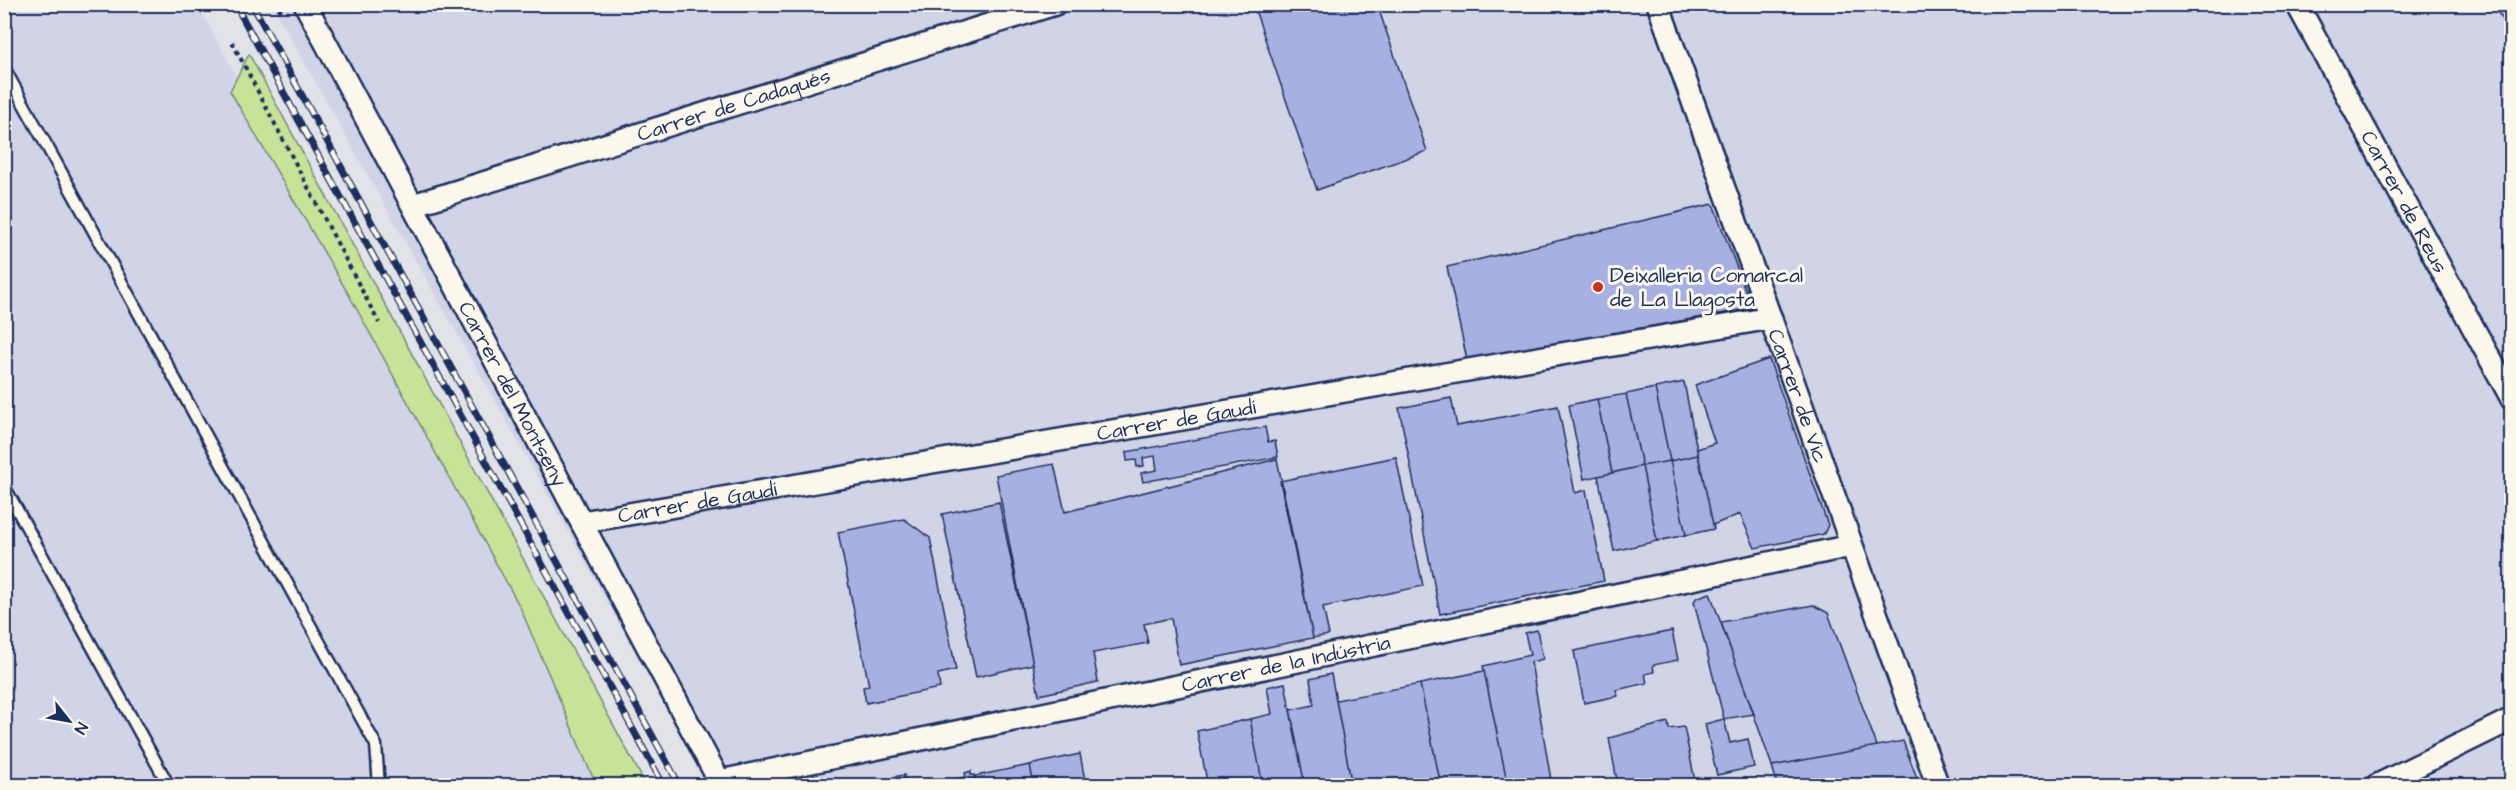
<svg xmlns="http://www.w3.org/2000/svg" width="2516" height="790" font-family="'Architects Daughter',sans-serif">
<style>
.built{fill:#d1d3e7}
.green{fill:#c8e298;stroke:#72887b;stroke-width:1.5}
.building{fill:#a8b0e1;stroke:#1b2f5e;stroke-width:1.5}
.lines{fill:none;stroke-linecap:round;stroke-linejoin:round}
.lane-casing{stroke:#1b2f5e;stroke-width:15}
.street-casing{stroke:#1b2f5e;stroke-width:26}
.path{stroke:#1b2f5e;stroke-width:4;stroke-dasharray:4.5 4.5;stroke-linecap:butt}
.lane{stroke:#fbf7ec;stroke-width:10}
.street{stroke:#fbf7ec;stroke-width:21}
.rail-casing{stroke:#1b2f5e;stroke-width:7}
.rail{stroke:#fbf7ec;stroke-width:4.5;stroke-dasharray:14;stroke-linecap:butt}
.poi-dot{fill:#c8321e;stroke:#fbf7ec;stroke-width:2}
.labels{text-anchor:middle;stroke-width:6;stroke-linejoin:round;paint-order:stroke}
.street-label{font-size:21px;fill:#1b2f5e;stroke:#fbf7ec}
.poi-label{font-size:21px;fill:#1b2f5e;stroke:#fbf7ec;text-anchor:start}
</style>
<rect width="100%" height="100%" fill="#e2e2e9"/>
<filter id="ink" filterUnits="userSpaceOnUse"><feTurbulence type="fractalNoise" baseFrequency=".0167" numOctaves="2"/><feDisplacementMap in="SourceGraphic" scale="12" xChannelSelector="R" yChannelSelector="G"/><feConvolveMatrix kernelMatrix="1 2 1 2 8 2 1 2 1" color-interpolation-filters="sRGB"/></filter>
<g filter="url(#ink)">
<path class="built" d="M5,5H198L237,77L230,91L349,295L520,607L597,785L5,786Z
M272,5H2511V785H708L565,525Z"/>
<path class="green" d="M249,54L646,785H596L520,607L349,295L230,91Z"/>
<path class="building" d="M1253,4H1377L1427,151L1317,190Z
M2491,4H2512V31Z
M1713,204L1752,308L1467,360L1447,267Z
M1769,359L1828,525L1824,534L1755,548L1740,514L1713,525L1697,449L1715,443L1695,385Z
M1684,382L1698,455L1670,461L1655,388Z
M1655,388L1670,461L1642,466L1626,394Z
M1626,394L1642,466L1612,473L1597,399Z
M1451,398L1457,426L1558,406L1575,493L1586,490L1604,581L1440,614L1399,408Z
M1597,399L1612,473L1584,479L1569,405Z
M1265,427L1268,442L1275,441L1278,457L1143,482L1141,473L1157,470L1155,456L1143,458L1144,466L1137,467L1136,460L1127,461L1126,452Z
M1698,455L1714,529L1686,535L1670,461Z
M1396,457L1423,586L1323,607L1329,635L1313,638L1280,481Z
M1277,459L1313,638L1179,665L1171,618L1144,624L1148,643L1093,653L1098,682L1039,695L996,475L1054,464L1065,512Z
M1670,461L1686,535L1657,541L1642,466Z
M1642,466L1657,541L1614,551L1598,476Z
M999,502L1033,664L976,677L942,514Z
M904,519L930,538L956,670L938,674L940,688L866,703L863,687L869,686L838,532Z
M1710,593L1754,714L1724,719L1694,602L1696,598Z
M1813,605L1828,613L1877,746L1772,766L1721,622Z
M1537,630L1543,659L1531,662L1552,786H1508L1483,666L1530,655L1525,633Z
M1672,631L1678,660L1653,665L1654,672L1645,674L1647,683L1616,690L1618,696L1584,703L1574,651Z
M1484,671L1508,786H1441L1420,684Z
M1331,674L1352,786H1305L1290,710L1314,705L1310,679Z
M1285,683L1305,786H1263L1250,719L1272,714L1267,687Z
M1420,684L1441,786H1352L1336,700Z
M1250,719L1263,786H1208L1197,731Z
M1724,719L1730,743L1748,739L1754,767L1717,775L1705,724Z
M1668,722L1669,729L1684,727L1696,786H1618L1609,738Z
M1903,741L1920,786H1778L1772,766Z
M1080,754L1086,786H1034L1030,765Z
M1030,765L1034,786H976L975,776Z
M971,771V775H974L976,786H920L966,777L965,773Z
M904,775L905,786H895L893,777Z"/>
<g class="lines">
<g class="lane-casing">
<path id="lane" d="M4,68L376,745L379,786
M4,486L169,786"/>
</g>
<g class="street-casing">
<g id="street">
<path id="s1" d="M305,4L722,786"/>
<path id="s2" d="M1658,4L1938,786"/>
<path id="s3" d="M2297,4L2512,399"/>
<path id="s4" d="M413,205L1055,4"/>
<path id="s5" d="M582,522L1771,318"/>
<path id="s6" d="M720,781L1851,546"/>
<path d="M2376,786L2512,719"/>
</g>
</g>
<path class="path" d="M278,11L288,5
M232,42L379,323"/>
<use href="#lane" class="lane"/>
<use href="#street" class="street"/>
<g class="rail-casing">
<path id="rail" d="M235,4L664,786
M252,4L680,786"/>
</g>
<use href="#rail" class="rail"/>
</g>
</g>
<circle class="poi-dot" cx="1598" cy="287" r="6"/>
<g class="labels">
<g class="street-label">
<text dy="7" stroke="none"><textPath href="#s4" startOffset="336">Carrer de Cadaqués</textPath></text>
<text dy="7" stroke="none"><textPath href="#s3" startOffset="225">Carrer de Reus</textPath></text>
<text dy="7" stroke="none"><textPath href="#s1" startOffset="442">Carrer del Montseny</textPath></text>
<text dy="7" stroke="none"><textPath href="#s2" startOffset="416">Carrer de Vic</textPath></text>
<text dy="7" stroke="none"><textPath href="#s5" startOffset="603">Carrer de Gaudí</textPath></text>
<text dy="7" stroke="none"><textPath href="#s5" startOffset="117">Carrer de Gaudí</textPath></text>
<text dy="7" stroke="none"><textPath href="#s6" startOffset="578">Carrer de la Indústria</textPath></text>
</g>
<g class="poi-label">
<text x="1610" y="282">Deixalleria Comarcal<tspan x="1610" dy="24">de La Llagosta</tspan></text>
</g>
</g>
<rect width="2516" height="790" fill="none" stroke="#fbf7ec" stroke-width="24"/>
<rect x="12" y="12" width="2492" height="766" fill="none" stroke="#1b2f5e" stroke-width="2" filter="url(#ink)"/>
<g transform="translate(69 721) rotate(121)" stroke="#fbf7ec" stroke-width="4.5" paint-order="stroke">
<path d="M0-4.5L10 22L0 15L-10 22Z" fill="#1b2f5e"/>
<text y="-9" font-size="16" font-weight="bold" text-anchor="middle" fill="#1b2f5e">N</text>
</g>
</svg>
